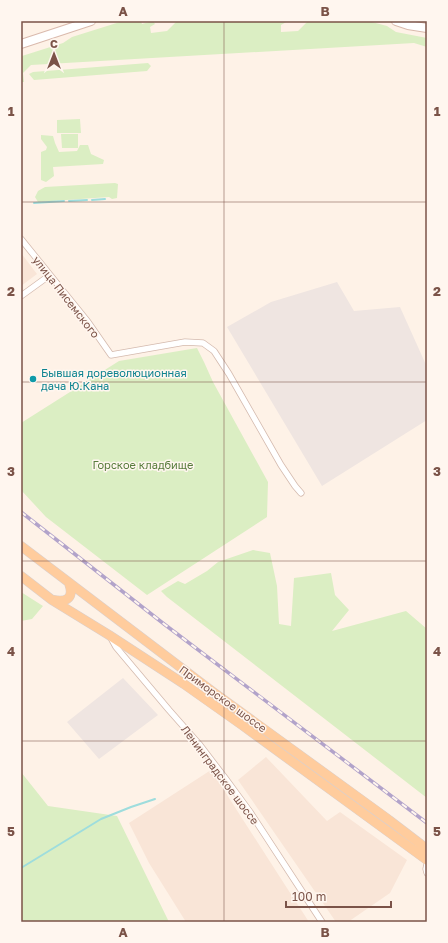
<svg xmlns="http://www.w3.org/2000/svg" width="448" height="943" font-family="'Golos Text',sans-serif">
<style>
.residential{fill:#f9e5d7}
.industrial{fill:#efe5e1}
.green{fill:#dbeec3}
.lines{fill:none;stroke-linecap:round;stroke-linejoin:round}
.stream{stroke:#9edddd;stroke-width:2}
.minor-casing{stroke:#d4baae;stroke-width:7}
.secondary-casing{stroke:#dabaad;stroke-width:10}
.primary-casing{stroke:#dacfcc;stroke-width:10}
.minor{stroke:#fff;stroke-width:5.5}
.secondary{stroke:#fff;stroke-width:8}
.primary{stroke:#ffcc9d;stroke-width:9}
.rail-casing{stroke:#b2a3ca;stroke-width:3.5}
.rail{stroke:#fff6ef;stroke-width:2;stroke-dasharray:6;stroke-linecap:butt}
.grid{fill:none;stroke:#7b5348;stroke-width:1;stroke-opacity:0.55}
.culture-dot{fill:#0f9aa8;stroke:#fff6ef;stroke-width:1.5}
.labels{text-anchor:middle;stroke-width:3;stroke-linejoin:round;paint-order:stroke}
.street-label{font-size:11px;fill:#7b5348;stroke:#fff6ef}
.culture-label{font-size:11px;fill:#0d838f;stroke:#fff6ef;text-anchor:start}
.park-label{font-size:11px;fill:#587c3c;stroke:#fff6ef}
.neatline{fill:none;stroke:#7b5348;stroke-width:1.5}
.grid-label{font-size:13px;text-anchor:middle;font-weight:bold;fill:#7b5348}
</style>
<rect width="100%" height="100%" fill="#fef2e7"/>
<path class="residential" d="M21,253L37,274L21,286Z
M266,757L327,821L340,812L407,860L390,893L348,922H336L238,780Z
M211,770L285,885L309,922H186L149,863L129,823Z"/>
<path class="industrial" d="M337,282L354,311L400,307L427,367V420L322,486L227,327L271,302Z
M123,678L158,715L99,759L67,722Z"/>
<path class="green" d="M123,21H141L142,24L153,21L155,24L150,27L151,33L167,31L177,21L216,22L217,21H288L281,25V32L298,31L308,21H368L387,26L396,32L427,38V47L414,43L31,65L23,73L24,82H21V59L22,56L63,43L72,37Z
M148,63L151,66L147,71L34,80L29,74L33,72Z
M80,119L81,133H57V120Z
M78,134V148H62L61,134Z
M41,135L53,136L55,143L59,152L77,151L80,145H88L91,154L104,160L103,164L53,167L54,176L46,182L41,180V152L46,150L47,147L41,139Z
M115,183L118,184L117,198L112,199L109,197L38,202L35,197L38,191L45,187Z
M197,348L204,362L213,382L268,482L267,517L147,595L46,517L21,490V423L119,361Z
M253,550L270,553L277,586L279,624L291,626L294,578L331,573L335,595L349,610L332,631L406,611L427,629V798L167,597L161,591L178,581L185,584L207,571L218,562Z
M21,592L43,606L32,619L21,621Z
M21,772L48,806L117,816L169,922H21Z"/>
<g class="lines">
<path class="stream" d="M92,200L105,199
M69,201L87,200
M34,203L64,201
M21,868L101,819L131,807L155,799"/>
<g class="minor-casing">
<path id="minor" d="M21,239L88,322L111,355L185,342L203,343L214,351L229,374L281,465L295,486L301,493
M21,296L50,275
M111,638L116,647L169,710L199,744L225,778L250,812L322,922
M427,864L426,869L427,873"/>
</g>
<g class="secondary-casing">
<path id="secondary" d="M396,21L408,25L427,28
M21,44L91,21"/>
</g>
<g class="primary-casing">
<path id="primary" d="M21,546L213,692L389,820L427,849
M21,576L52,600L109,635L184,684L242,725L427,860
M53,600C68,603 74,597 69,583"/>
</g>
<use href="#minor" class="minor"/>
<use href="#secondary" class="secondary"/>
<use href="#primary" class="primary"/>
<g class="rail-casing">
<path id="rail" d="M21,512L164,624L427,823"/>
</g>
<use href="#rail" class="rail"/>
</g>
<path class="grid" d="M224,21V922M21,202H427M21,382H427M21,561H427M21,741H427"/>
<circle class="culture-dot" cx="33" cy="379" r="4"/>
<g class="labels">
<g class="street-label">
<text transform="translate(66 297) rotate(52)" y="4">улица Писемского</text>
<text transform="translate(223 699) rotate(36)" y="4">Приморское шоссе</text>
<text transform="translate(220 775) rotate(53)" y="4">Ленинградское шоссе</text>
</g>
<g class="culture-label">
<text x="41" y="377">Бывшая дореволюционная<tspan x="41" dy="13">дача Ю.Кана</tspan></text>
</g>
<g class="park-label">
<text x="143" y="469">Горское кладбище</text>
</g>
</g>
<rect width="448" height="943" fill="none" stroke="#fff6ef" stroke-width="44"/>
<g transform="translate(54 54)" stroke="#fff6ef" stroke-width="3" paint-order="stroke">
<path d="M0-3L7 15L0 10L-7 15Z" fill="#7b5348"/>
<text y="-6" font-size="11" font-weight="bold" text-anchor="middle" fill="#7b5348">С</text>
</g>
<path d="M286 901v6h105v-6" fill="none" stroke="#7b5348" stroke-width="2"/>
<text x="292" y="901" font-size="12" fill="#7b5348" stroke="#fff6ef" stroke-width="3" paint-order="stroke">100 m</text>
<rect x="22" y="22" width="404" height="899" class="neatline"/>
<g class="grid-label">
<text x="123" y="16">A</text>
<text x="325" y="16">B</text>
<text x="11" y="116">1</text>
<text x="437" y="116">1</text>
<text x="11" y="296">2</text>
<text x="437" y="296">2</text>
<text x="11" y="476">3</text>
<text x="437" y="476">3</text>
<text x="11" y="656">4</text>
<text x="437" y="656">4</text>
<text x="11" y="836">5</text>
<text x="437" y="836">5</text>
<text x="123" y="937">A</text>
<text x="325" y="937">B</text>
</g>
</svg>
